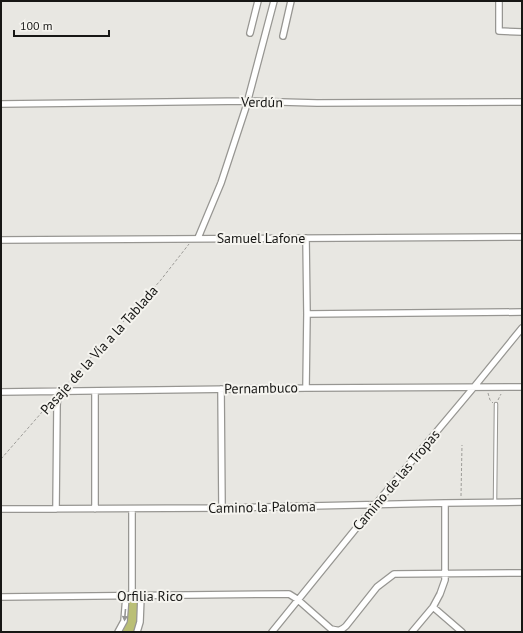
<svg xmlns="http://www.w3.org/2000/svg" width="523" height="633" font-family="'PT Sans',sans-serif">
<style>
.green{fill:#babf76}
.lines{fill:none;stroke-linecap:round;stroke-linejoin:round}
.service-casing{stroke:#979692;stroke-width:4.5}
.minor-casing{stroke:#979692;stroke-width:8}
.path{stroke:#9d9c98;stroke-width:1;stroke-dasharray:3 2;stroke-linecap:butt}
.service{stroke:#fff;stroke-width:2.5}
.minor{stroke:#fff;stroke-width:5.5}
.oneway{fill:#979796}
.labels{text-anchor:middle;stroke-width:4;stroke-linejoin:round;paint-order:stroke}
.street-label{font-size:14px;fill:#171715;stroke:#f5f4ef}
</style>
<rect width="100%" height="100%" fill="#e8e7e2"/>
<path class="green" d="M132,600H136C140,608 138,625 134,632H122L126,625L129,603Z"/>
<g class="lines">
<g class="service-casing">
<path id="service" d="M495,502L496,404"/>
</g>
<g class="minor-casing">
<path id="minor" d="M499,1V31L522,32
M250,33L258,1
M283,36L291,1
M1,104L248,101L317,103L522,102
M198,238L221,183L246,107L274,1
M306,238L307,314L306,388
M1,240L522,237
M307,314L522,312
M221,389L222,508
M95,391V509
M1,392L306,388L522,387
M1,509L222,508L445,503L522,502
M56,509L57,406L58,391
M132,509V596
M1,597L289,594L297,599L331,629C338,631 341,631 346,626L377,587L394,574L522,573
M433,607L462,632
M118,632L124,621L126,596
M137,632L140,622L141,596
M272,632L375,505L474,387L522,328
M412,632L433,607L440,594L445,580V503"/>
</g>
<path class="path" d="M66,385L160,281L189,244
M488,393L490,400L493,403
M498,400L501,394
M1,459L43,411L52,400
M461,496L462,445"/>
<use href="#service" class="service"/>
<use href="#minor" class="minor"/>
</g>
<defs><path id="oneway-solid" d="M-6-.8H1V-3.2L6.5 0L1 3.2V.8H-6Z"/></defs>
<use class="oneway" href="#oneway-solid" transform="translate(125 615) rotate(95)"/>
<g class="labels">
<g class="street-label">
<text transform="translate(262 102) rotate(1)" y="5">Verdún</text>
<text x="261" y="243">Samuel Lafone</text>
<text transform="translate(99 350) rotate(-48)" y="5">Pasaje de la Vía a la Tablada</text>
<text transform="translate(261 388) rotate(-1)" y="5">Pernambuco</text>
<text transform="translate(396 480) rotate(-50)" y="5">Camino de las Tropas</text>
<text transform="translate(262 507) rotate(-1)" y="5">Camino la Paloma</text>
<text x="150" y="601">Orfilia Rico</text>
</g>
</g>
<rect width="523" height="633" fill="none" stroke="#171715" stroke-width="4"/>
<path d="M14 30v6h95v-6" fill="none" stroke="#171715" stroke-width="2"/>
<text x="20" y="30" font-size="12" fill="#171715" stroke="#f5f4ef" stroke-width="3" paint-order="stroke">100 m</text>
</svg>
